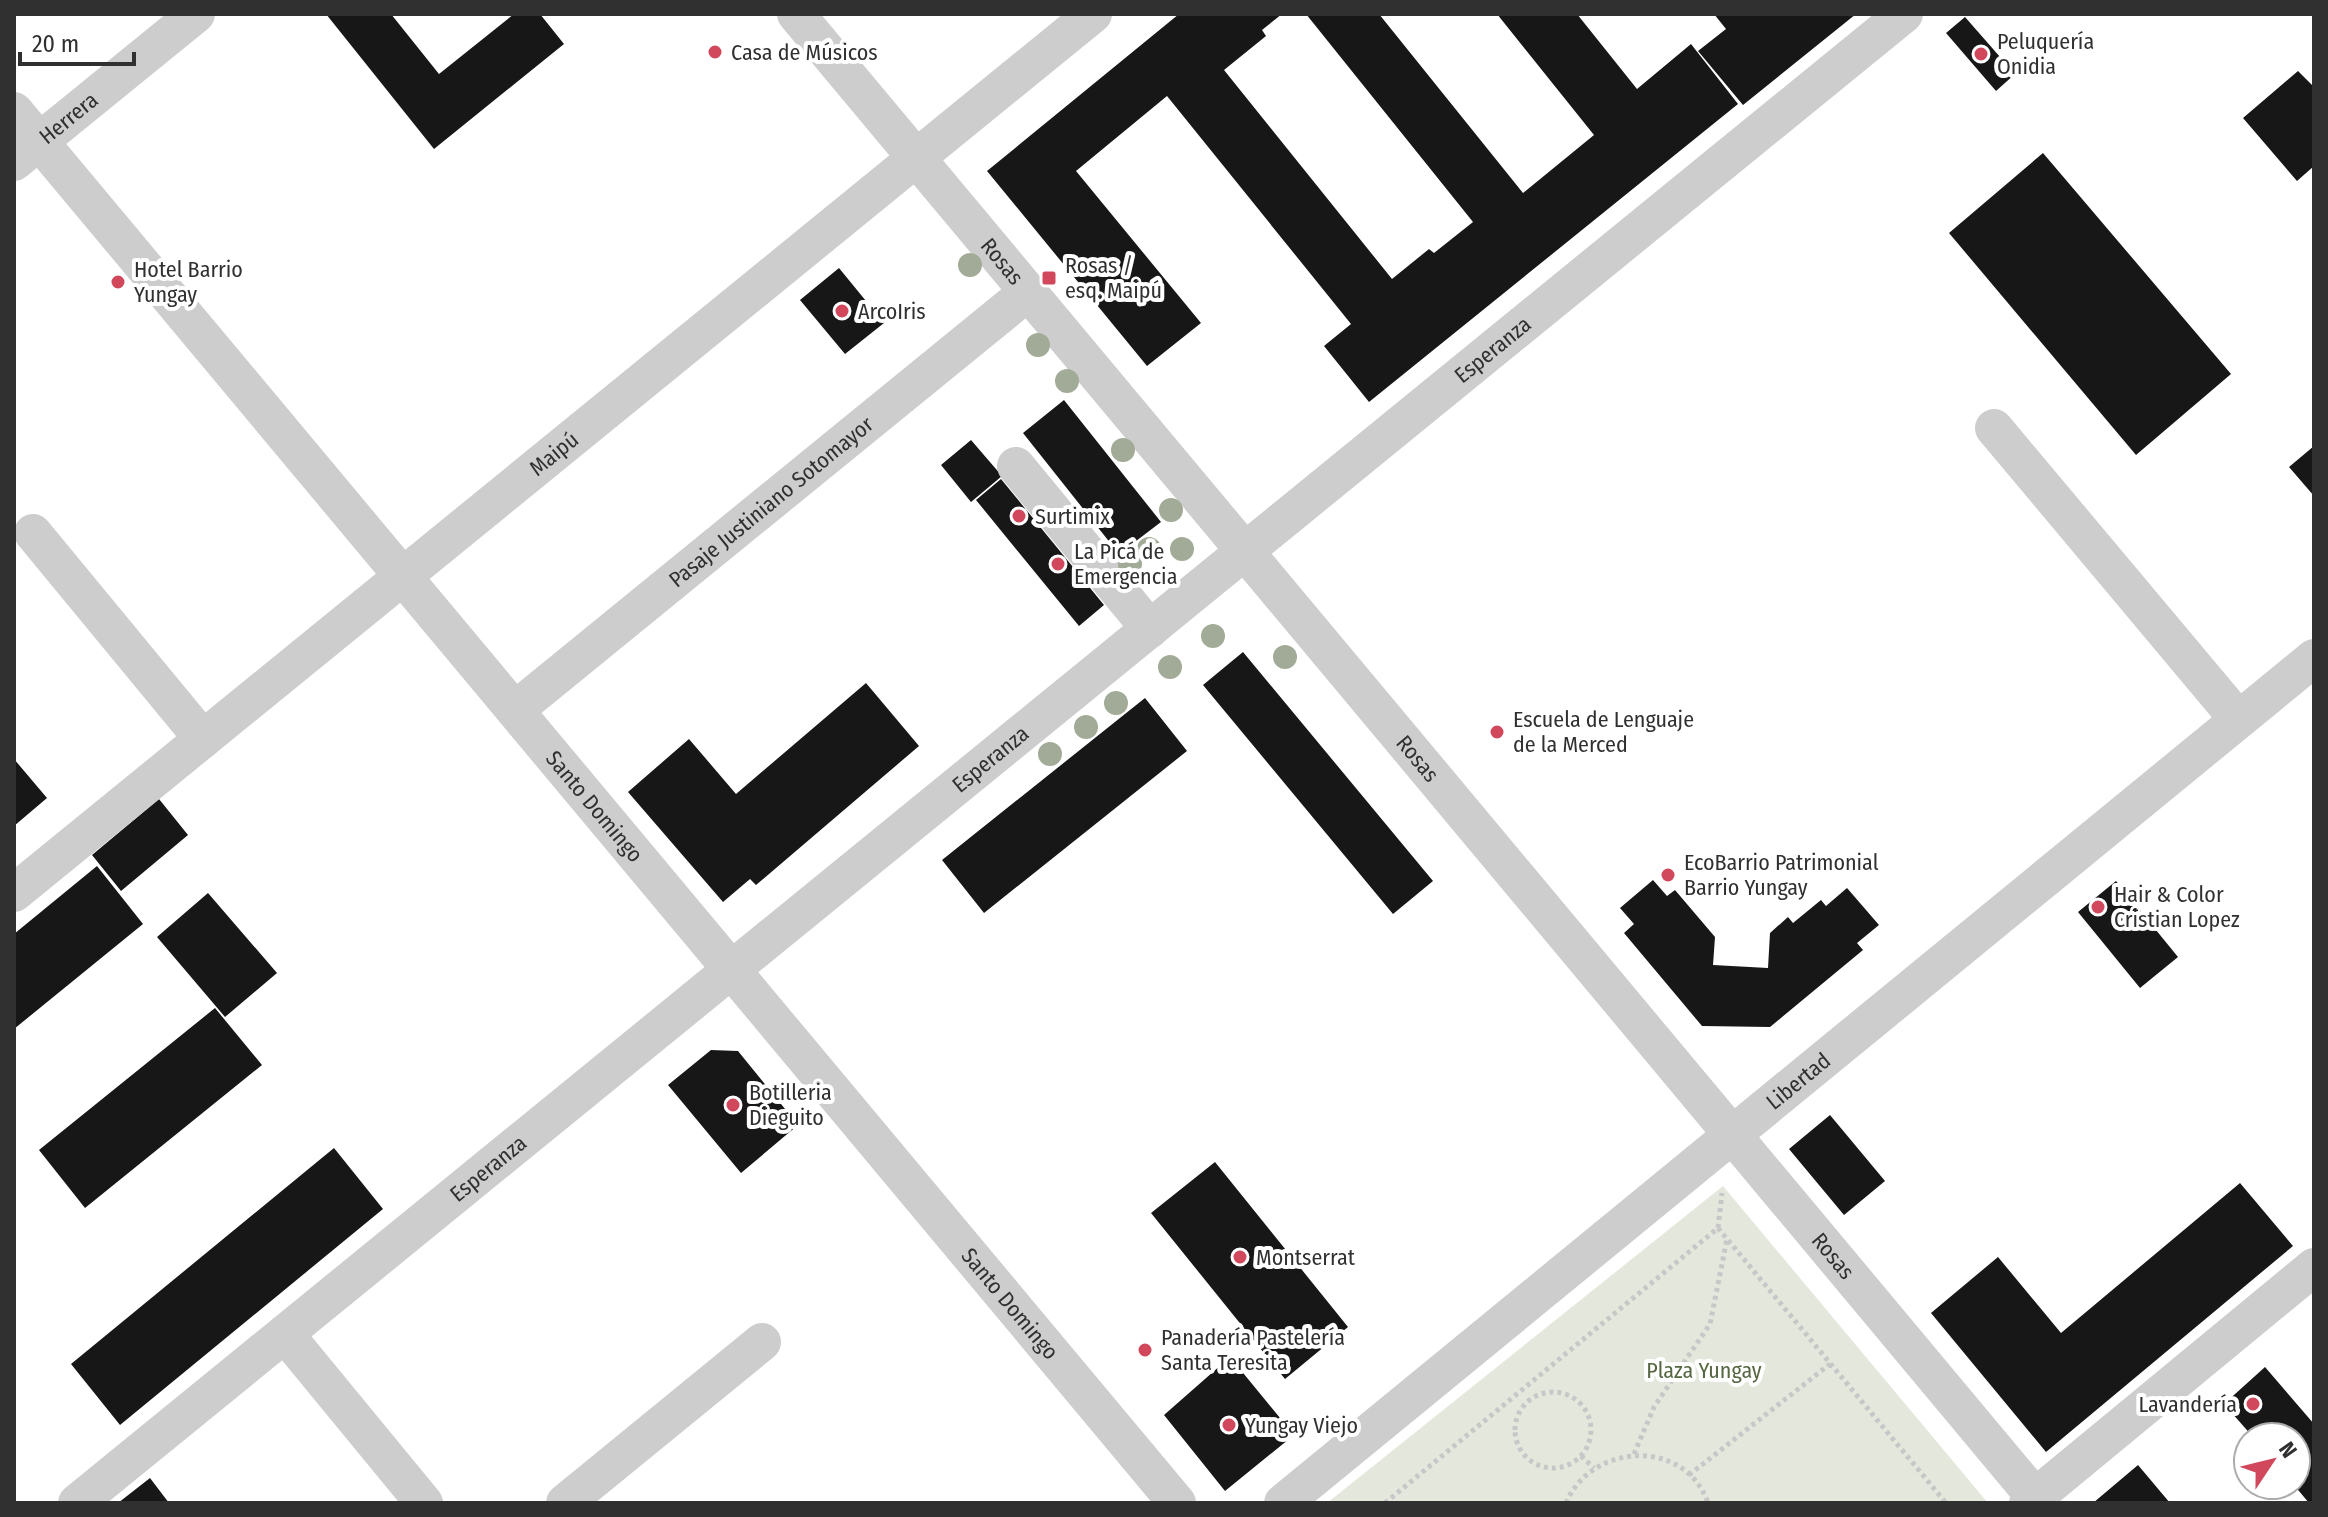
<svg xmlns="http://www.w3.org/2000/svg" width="2328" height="1517" font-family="'Fira Sans Condensed',sans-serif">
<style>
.green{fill:#e4e8dc}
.building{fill:#171717}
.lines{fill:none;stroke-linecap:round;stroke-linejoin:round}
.path{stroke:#c7c7c7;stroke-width:5;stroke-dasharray:4 4;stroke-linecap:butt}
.minor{stroke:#cdcdcd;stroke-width:38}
.tree{fill:#a2ab97}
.poi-dot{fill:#d1475c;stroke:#fff;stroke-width:3}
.labels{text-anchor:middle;stroke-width:8;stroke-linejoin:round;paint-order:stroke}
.poi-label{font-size:22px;fill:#303030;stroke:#fff;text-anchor:start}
.street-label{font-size:22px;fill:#303030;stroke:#fff}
.park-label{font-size:22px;fill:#566742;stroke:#fff}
</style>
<rect width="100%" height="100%" fill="#fff"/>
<path class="green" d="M1723,1186L1988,1503H1327Z"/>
<path class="building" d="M326,14H391L439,74L514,14H540L564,44L434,149Z
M1179,14H1282L1262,30L1266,36L1224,70L1392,279L1429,249L1434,253L1473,222L1306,14H1379L1523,193L1594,135L1497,14H1577L1637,89L1691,44L1738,104L1369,402L1324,346L1351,324L1167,96L1076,171L1201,323L1147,366L987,171Z
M1714,14H1856L1743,105L1698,51L1726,29Z
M1965,17L2015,74L1996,91L1946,33Z
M2298,71L2314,87V166L2297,181L2243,118Z
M2043,153L2231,374L2136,455L1949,233Z
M839,268L884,323L845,354L800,300Z
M1064,400L1161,522L1119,554L1023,433Z
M971,440L1002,476L971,502L941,465Z
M2314,446V496L2289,467Z
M1001,479L1104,605L1079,626L976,500Z
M1243,652L1433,881L1393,914L1203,685Z
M866,683L919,746L756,885L750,879L723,902L628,792L689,739L736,794Z
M1145,698L1187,751L984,913L942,860Z
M14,759L47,798L14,826Z
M159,799L188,835L121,891L92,855Z
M97,866L143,924L14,1029V934Z
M1653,880L1667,896L1675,890L1715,937L1713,965L1768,968L1770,933L1788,917L1793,923L1821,900L1826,906L1847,888L1879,925L1857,943L1863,950L1770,1027L1702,1026L1624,933L1634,924L1620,908Z
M2116,881L2178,957L2140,988L2078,912Z
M208,893L277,973L225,1017L157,937Z
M215,1008L262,1065L85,1208L39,1150Z
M711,1050L738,1051L798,1125L741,1173L668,1085Z
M1830,1115L1885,1181L1844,1215L1789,1149Z
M334,1148L383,1209L120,1425L71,1364Z
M1215,1162L1348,1327L1285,1379L1151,1213Z
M2240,1183L2293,1246L2046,1452L1931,1313L1998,1257L2061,1333Z
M1230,1357L1294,1435L1225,1491L1164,1415Z
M2265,1367L2314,1424V1503H2309L2294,1485L2296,1437H2253L2224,1404Z
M2138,1465L2170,1503H2093Z
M150,1478L169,1503H118Z"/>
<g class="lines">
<path class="path" d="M1718,1228L1946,1503
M1515 1430a38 38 0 1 1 76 0a38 38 0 1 1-76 0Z
M1634,1454L1654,1407L1710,1324L1727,1239
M1581,1456L1594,1468
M1689,1475L1830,1364
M1385,1503L1718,1228L1722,1193
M1566,1503C1591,1443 1685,1437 1708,1503"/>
<g class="minor">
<path id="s1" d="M796,14L2040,1503"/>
<path id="s2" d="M14,111L1177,1503"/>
<path id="s3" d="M14,162L196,14"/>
<path d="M1994,428L2238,719"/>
<path d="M1016,466L1150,629"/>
<path d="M33,533L203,739"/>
<path id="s4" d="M515,710L1028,292"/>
<path id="s5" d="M14,893L1093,14"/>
<path d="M285,1334L424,1503"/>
<path id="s6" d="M77,1503L1904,14"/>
<path d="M565,1503L762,1342"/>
<path id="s7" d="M1283,1503L2314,658"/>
<path d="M2028,1503L2314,1267"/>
</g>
</g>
<g class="tree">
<circle cx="970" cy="265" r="12"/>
<circle cx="1038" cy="345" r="12"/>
<circle cx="1067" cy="381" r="12"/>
<circle cx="1123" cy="450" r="12"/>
<circle cx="1171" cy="510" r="12"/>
<circle cx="1149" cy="549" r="12"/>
<circle cx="1182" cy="549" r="12"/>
<circle cx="1130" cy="564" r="12"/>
<circle cx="1213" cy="636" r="12"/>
<circle cx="1285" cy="657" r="12"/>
<circle cx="1170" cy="667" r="12"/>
<circle cx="1116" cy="703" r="12"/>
<circle cx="1086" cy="727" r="12"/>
<circle cx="1050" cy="754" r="12"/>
</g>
<g class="poi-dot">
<circle cx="715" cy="52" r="8"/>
<circle cx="1981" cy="54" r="8"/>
<rect x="1041" y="270" width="16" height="16" rx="4"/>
<circle cx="118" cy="282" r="8"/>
<circle cx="842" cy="311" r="8"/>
<circle cx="1019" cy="516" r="8"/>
<circle cx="1058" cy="564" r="8"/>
<circle cx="1497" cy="732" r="8"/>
<circle cx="1668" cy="875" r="8"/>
<circle cx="2098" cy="907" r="8"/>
<circle cx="733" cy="1105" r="8"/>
<circle cx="1240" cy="1257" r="8"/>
<circle cx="1145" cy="1350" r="8"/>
<circle cx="2253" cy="1404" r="8"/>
<circle cx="1229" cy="1425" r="8"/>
</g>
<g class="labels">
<g class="poi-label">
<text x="1997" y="49">Peluquería<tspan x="1997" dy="25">Onidia</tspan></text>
<text x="731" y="60">Casa de Músicos</text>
<text x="1065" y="273">Rosas /<tspan x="1065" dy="25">esq. Maipú</tspan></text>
<text x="134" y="277">Hotel Barrio<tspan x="134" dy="25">Yungay</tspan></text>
<text x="858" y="319">ArcoIris</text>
<text x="1035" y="524">Surtimix</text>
<text x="1074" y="559">La Picá de<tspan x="1074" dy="25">Emergencia</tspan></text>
<text x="1513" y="727">Escuela de Lenguaje<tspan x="1513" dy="25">de la Merced</tspan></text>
<text x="1684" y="870">EcoBarrio Patrimonial<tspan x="1684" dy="25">Barrio Yungay</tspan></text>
<text x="2114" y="902">Hair &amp; Color<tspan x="2114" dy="25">Cristian Lopez</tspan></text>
<text x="749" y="1100">Botilleria<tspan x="749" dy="25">Dieguito</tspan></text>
<text x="1256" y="1265">Montserrat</text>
<text x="1161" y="1345">Panadería Pastelería<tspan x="1161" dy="25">Santa Teresita</tspan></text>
<text x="2237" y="1412" text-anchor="end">Lavandería</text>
<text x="1245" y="1433">Yungay Viejo</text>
</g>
<g class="street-label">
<text dy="8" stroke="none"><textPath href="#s3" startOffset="70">Herrera</textPath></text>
<text dy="8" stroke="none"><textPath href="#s1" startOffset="322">Rosas</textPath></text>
<text dy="8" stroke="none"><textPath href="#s6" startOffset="1826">Esperanza</textPath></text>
<text dy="8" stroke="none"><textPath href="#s5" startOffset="696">Maipú</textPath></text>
<text dy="8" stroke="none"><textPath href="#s4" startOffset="330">Pasaje Justiniano Sotomayor</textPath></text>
<text dy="8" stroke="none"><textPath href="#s6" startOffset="1178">Esperanza</textPath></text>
<text dy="8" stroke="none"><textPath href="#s1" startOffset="970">Rosas</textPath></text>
<text dy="8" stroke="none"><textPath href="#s2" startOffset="906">Santo Domingo</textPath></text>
<text dy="8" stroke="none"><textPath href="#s7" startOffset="666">Libertad</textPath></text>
<text dy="8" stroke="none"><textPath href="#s6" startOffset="530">Esperanza</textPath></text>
<text dy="8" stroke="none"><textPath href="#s1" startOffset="1618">Rosas</textPath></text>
<text dy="8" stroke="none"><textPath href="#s2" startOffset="1554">Santo Domingo</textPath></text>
</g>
<g class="park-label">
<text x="1704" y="1378">Plaza Yungay</text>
</g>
</g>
<rect width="2328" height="1517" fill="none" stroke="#303030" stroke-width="32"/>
<g transform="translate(2272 1461) rotate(55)"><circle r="38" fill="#ffffff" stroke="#acacac" stroke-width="2"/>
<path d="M0-6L14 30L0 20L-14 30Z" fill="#d1475c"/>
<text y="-12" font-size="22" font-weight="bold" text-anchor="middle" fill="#303030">N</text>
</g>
<path d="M20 52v12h114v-12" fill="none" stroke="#303030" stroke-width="4"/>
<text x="32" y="52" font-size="24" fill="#303030" stroke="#ffffff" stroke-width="6" paint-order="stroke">20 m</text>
</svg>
